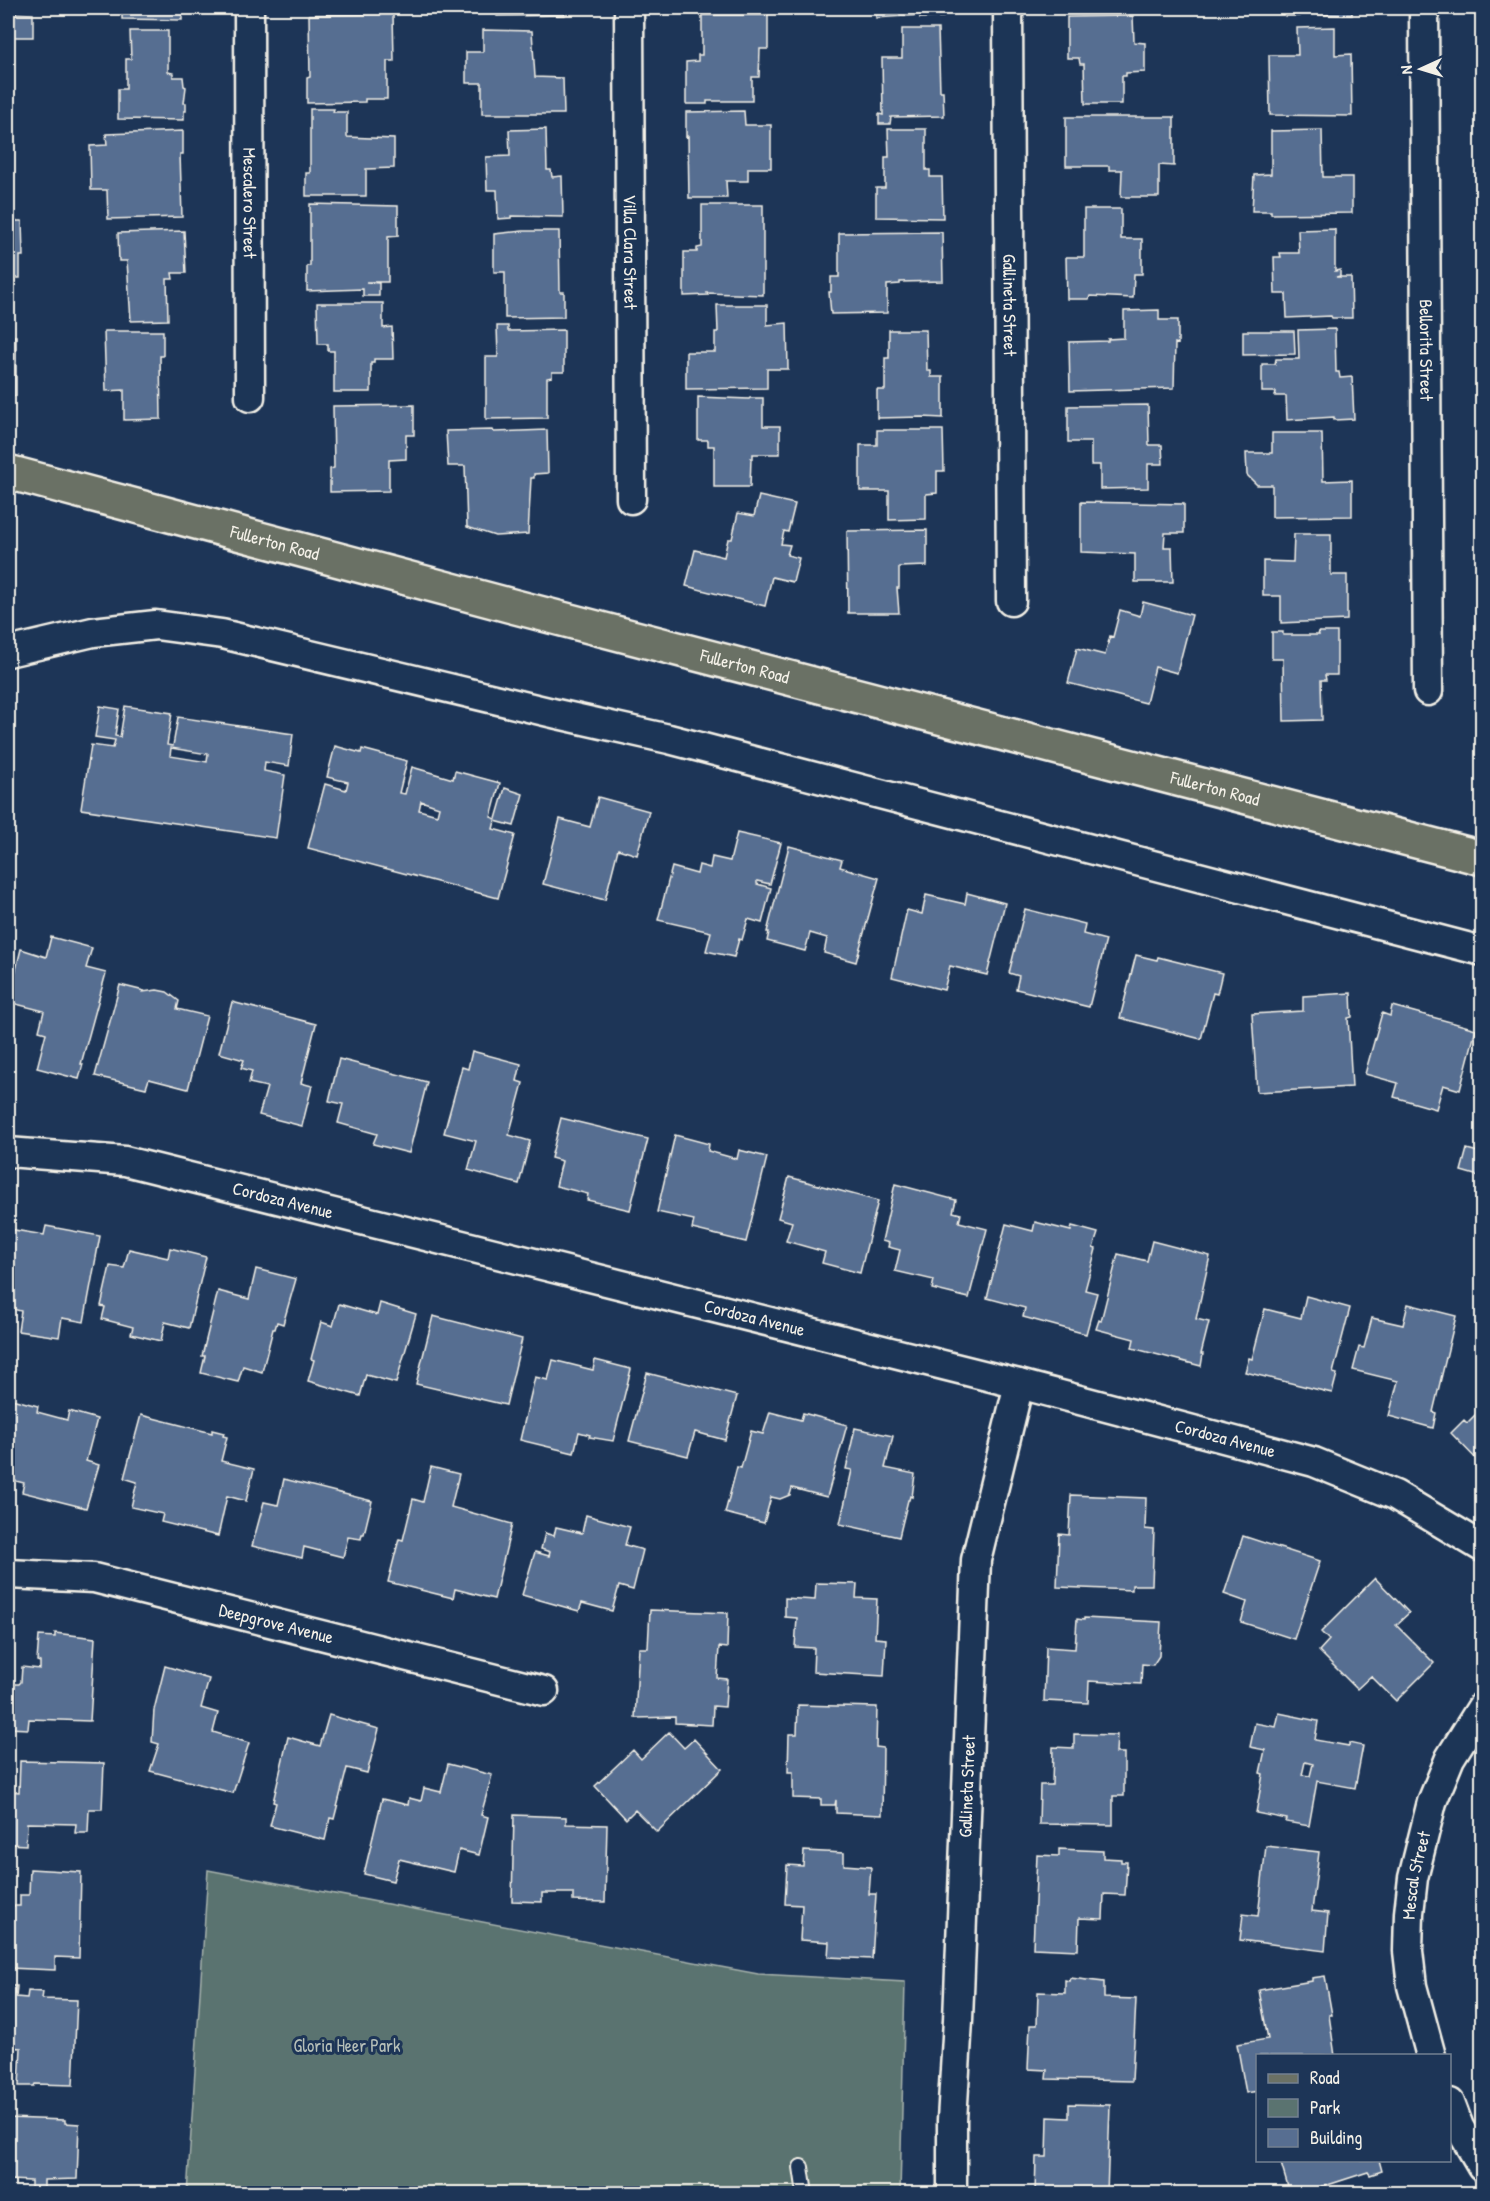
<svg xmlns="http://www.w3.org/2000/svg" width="1490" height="2201" font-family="'Patrick Hand',sans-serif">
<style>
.green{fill:#5a7370;stroke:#a7b2ac;stroke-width:1.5}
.building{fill:#576e91;stroke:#f4f1e8;stroke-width:1.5;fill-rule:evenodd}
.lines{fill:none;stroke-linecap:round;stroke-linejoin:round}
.lane-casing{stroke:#f4f1e8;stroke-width:18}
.street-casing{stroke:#f4f1e8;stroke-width:33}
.primary-casing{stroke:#f4f1e8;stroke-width:38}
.lane{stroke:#1d3557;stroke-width:14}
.street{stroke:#1d3557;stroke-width:28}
.primary{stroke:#6b7165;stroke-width:33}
.labels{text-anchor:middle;stroke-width:6;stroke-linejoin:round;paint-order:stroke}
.street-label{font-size:18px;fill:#f4f1e8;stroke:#1d3557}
.park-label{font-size:18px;fill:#b6bfb8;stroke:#1d3557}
</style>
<rect width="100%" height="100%" fill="#1d3557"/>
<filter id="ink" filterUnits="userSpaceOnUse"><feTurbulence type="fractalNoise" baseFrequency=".0167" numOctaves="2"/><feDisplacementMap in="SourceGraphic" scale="12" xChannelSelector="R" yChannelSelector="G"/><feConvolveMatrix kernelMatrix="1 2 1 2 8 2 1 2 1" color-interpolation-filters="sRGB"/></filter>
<g filter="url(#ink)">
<path class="green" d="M208,1870L758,1974L905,1982L900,2193L187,2194Z"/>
<path class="building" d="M122,8H182V20L122,19Z
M482,8H565V15L497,16V14H482Z
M876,8H943V17L920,18V15L876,18Z
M1285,8H1352V15L1299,14V16H1285Z
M8,13L33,14V37H8Z
M393,14L394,61H387V99H365V102L307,103V78L310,77L309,15Z
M702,15H768V49H760L759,77H752V101H707V104H686V62L698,61V55H702Z
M1133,16L1134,42L1145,43V72L1126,73V76H1122V104H1085L1084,64H1080L1079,58H1067V17Z
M1335,27V55L1351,54L1352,116L1270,115L1269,55H1298L1297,28Z
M902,29H938L940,91H943L944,116L891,117L890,124H879V114L883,115L882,58H902Z
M483,30L532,31L535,77L563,78L564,114H482V83H466V52H483Z
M130,31H168V72L173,73V77H183L184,86L186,87L184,103H186V111H184V120L118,119V89H126V59H131Z
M310,109H334L333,112H347V137L394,139V168L366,169V196H306V173H310Z
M744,111L745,125H771V168H748V181H726L727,198H689L688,136L686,137V112Z
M1066,117H1174V166L1159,165V197H1121L1122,170H1109V166H1066Z
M546,129L547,170H551L552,177L562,176L563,217L511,216V218L498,219L497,190H487L486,157L510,156L509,130Z
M888,129H926V170H930V177H942L943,218L876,217V188H885V157H889Z
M1322,130L1323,177H1352V213L1271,214V211H1252L1254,175L1271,174V131Z
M183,131V154H180L182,217L108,219L107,190H91L90,146L107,145L106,134Z
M310,204L398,206V236L388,237V282H366L379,283V296H363V289L307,291V266H310Z
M702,205H763V295L707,293L708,295L684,296V252H697V248L702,247Z
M1084,209H1121V239H1142V274H1134L1133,298L1090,296L1089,299H1067L1066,257H1084Z
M8,221H22L23,256H20V278H8Z
M1335,229V271L1340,270V276L1336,277H1351L1352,318H1332L1331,316L1287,318L1286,294H1275L1274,257H1281L1280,253H1299L1298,230Z
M184,231L186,273H172L173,279H167L168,320L131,321L127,261H119L118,233Z
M523,231H559L560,292H564V317L505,318V272H494V234Z
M942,232L943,281L900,282V284L887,285V313L831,314L829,292H831V277H839V233Z
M317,303H383V328L392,327L393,359H374V363H371V392H334V351H328V344H318Z
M717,305H767V325L787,323L788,369H767V388L686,389V352H715V332H718Z
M1159,310V320H1178V344L1175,343L1174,388L1070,391L1069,342L1108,341V339L1124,338V311Z
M497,326H508V331L564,330V372H552V377L547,378V418L486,419V357H498Z
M1335,329L1336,372H1339L1340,378L1352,377L1354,419L1334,420V417L1287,420L1286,396H1275L1276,392H1262V364H1275L1276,359H1299L1298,330Z
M889,330H926L927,371H931V377H943V418L922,417L877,418V390H885V358H889Z
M104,331H163V356H160L161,419L124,420V390L106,391Z
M1243,331H1294L1295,354L1243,355Z
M8,336H16V396H8Z
M698,397L749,399L750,398H763V426H780V454H753V458H751L750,487H714V446H708V440H698Z
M414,405V435H406V459L389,460V491L330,492V469L334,468L333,406Z
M1148,405L1149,445H1162L1163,464H1148V488L1100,489V465H1091V442H1068V406Z
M493,430L494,432L547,430L548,473L534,474V478H531L528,534L495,536L467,527L465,466H448L446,431Z
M877,430H943L944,471H937V493L926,494V519L889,520V491H860V445H877Z
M1272,433H1322L1323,481L1352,480V516L1272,517V485H1257L1247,475L1246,453H1272Z
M759,496L795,504L788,532L784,531L781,544L790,545L787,555L799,558L793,582L772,577L765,606L686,586L695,550L724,557L728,539H732L738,513L754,516Z
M1081,502L1184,504V533H1165L1164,547H1172L1173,582H1135V554L1081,552Z
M927,530V566L899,567V588H897L899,613H848L847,531Z
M1294,534H1331V575H1347V620L1281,623V596H1263V561L1293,562Z
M1143,602L1192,615L1177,673L1155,667L1146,703L1068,683L1077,648L1105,655L1110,636L1113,637L1120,610L1140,616Z
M1272,632H1283V635H1319L1318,632H1337V675H1325L1326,680H1321L1322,720L1284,721L1283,659H1272Z
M100,706L119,709L115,736L120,737L125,706L172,713L167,745L173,746L178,717L293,734L289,766L265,762L264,771L285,775L276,838L81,809L91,745L113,748L115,740L95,737ZM171,748L208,754L207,762L170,756Z
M335,746L361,753L362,749L407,761L399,793L405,794L412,767L453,779L455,771L500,783L491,817L496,819L505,788L523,794L514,826L495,821L493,829L515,835L498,898L308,848L325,784L346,790L348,782L327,777ZM421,801L439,807L437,815L419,810Z
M598,797L649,811L637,855L618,849L605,900L543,884L560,819L590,827Z
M737,833L781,843L770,884L757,881V884L771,888L762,923L748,919L742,940L739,939L734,957L706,951L711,932L658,920L672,867L697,874L699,865L710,868L712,857L730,861Z
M789,846L842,860L840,867L879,878L856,962L824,953L827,938L810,933L805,951L767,941L769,932H767Z
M967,893L1005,903L987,975L950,966L944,990L892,977L907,910L922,914L926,895L965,904Z
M1025,909L1085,924L1083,934L1106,940L1089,1007L1016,989L1019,976L1009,973Z
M51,937L92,948L86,968L106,973L81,1064H83L79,1079L37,1068L46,1033L39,1031L44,1011L8,1002L21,949L46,957Z
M1136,955L1157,960L1158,957L1222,973L1217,994L1213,993L1201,1039L1120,1018Z
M120,985L144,991L143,992L157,990L167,992L179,1001L177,1009L207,1016L188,1089L149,1079L146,1088L95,1076Z
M1351,993L1352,1017L1348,1018L1352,1087L1257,1092L1252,1014L1303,1011V996Z
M232,1002L316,1024L301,1083L312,1086L302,1126L259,1115L267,1087L249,1083L252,1071L241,1068L244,1060L219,1053Z
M1392,1006L1476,1029L1460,1090L1443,1085L1436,1109L1394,1097L1398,1083L1365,1074L1382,1013L1390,1016Z
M472,1051L521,1064L517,1081L523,1083L509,1135L530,1141L519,1184L468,1170L476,1141L444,1133L462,1067L468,1069Z
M339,1059L427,1082L409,1153L373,1144L377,1134L338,1123L343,1104L329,1101Z
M561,1118L648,1139L630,1210L587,1200L588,1194L556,1186L562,1161L551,1158Z
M675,1135L709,1144L708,1151L737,1159L739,1150L767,1157L746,1242L692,1229L694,1220L657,1212Z
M1467,1149L1482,1153V1177L1461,1171Z
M789,1177L878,1201L860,1273L822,1263L825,1252L786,1241L792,1222L778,1218Z
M895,1184L956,1200L953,1212L961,1214L959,1222L987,1229L969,1298L932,1289L934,1280L895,1271L900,1250L888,1247L889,1243L882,1241Z
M1035,1222L1071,1231L1072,1226L1098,1233L1093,1248L1096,1249L1085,1290L1097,1293L1086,1334L1023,1317L1025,1308L987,1298L1006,1224L1033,1231Z
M46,1226L100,1236L84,1322L62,1318L59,1337L18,1331L21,1311L8,1308V1229L44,1235Z
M1152,1241L1210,1256L1196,1319L1209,1322L1201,1354H1203L1201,1366L1132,1348L1134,1339L1096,1329L1099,1320L1101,1321L1118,1254L1147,1261Z
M170,1248L206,1257L189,1328L165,1322L161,1341L131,1334L133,1327L102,1319L105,1307L101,1306L110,1266L124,1268L129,1249L168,1258Z
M256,1269L296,1279L283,1324L277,1322L275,1329H273L262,1372L243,1366L238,1382L201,1373L205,1356H202L218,1291L249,1299Z
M1306,1296L1350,1308L1333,1373L1337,1374L1332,1393L1245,1372L1249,1358L1252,1359L1265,1309L1301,1318Z
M380,1303L416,1314L396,1383L366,1375L360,1396L308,1381L314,1360L311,1359L321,1322L333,1326L339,1304L377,1315Z
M1408,1304L1456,1316L1433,1412L1436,1413L1433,1428L1389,1416L1398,1381L1353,1370L1359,1347L1364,1348L1372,1318L1403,1325Z
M433,1316L522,1339L506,1405L416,1384Z
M553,1360L593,1370L595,1360L631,1369L613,1441L589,1437L590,1435L579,1432L574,1453L520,1440L535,1377L548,1380Z
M647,1373L737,1396L725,1440L695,1432L688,1456L629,1441Z
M8,1398L38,1406L37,1412L67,1420L69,1411L97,1419L86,1461L99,1465L86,1508L22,1492L24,1483L8,1479Z
M1482,1408V1465L1451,1433L1464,1420L1467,1423Z
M770,1412L801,1420L803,1413L847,1425L827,1497L792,1488L790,1495L780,1499L771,1497L764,1523L725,1513L737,1467L741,1468L751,1431L763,1434Z
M141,1415L212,1433V1430L224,1433L223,1436L227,1437L221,1461L254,1469L246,1501L227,1496L218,1536L161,1522L163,1514L131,1507L137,1482L124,1478Z
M855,1428L893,1436L885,1468L915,1474L912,1497L910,1496L909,1500H908L899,1537L840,1524L852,1470L846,1469Z
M431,1467L459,1474L451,1507L512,1524L494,1599L455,1589L453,1598L388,1582L399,1539L403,1540L413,1499L423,1502Z
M284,1479L372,1501L364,1534H362L361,1539L348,1537L343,1557L304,1547L302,1558L252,1546L264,1502L278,1505Z
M1071,1495L1146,1498L1145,1529L1154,1530L1152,1585H1132V1590L1057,1587L1059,1534L1069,1535Z
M586,1515L630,1527L625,1545L643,1550L633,1590L619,1586L612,1611L582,1603L579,1611L522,1595L535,1552L549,1556L550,1552L541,1549L545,1533L554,1536L556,1527L582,1533Z
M1243,1536L1320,1561L1294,1639L1241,1622L1247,1602L1224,1594Z
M1375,1578L1409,1613L1396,1625L1434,1663L1396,1701L1371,1676L1357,1689L1319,1651L1329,1640L1321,1632Z
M816,1583L857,1584L856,1598L877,1599L875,1638L886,1639L884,1676L813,1672L814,1648L795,1647L797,1618L785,1617V1598L815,1600Z
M650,1610L728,1613L727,1648L719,1647L717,1678L727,1679L725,1707L713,1706L712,1725L675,1723V1717L635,1718L639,1648H648Z
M1084,1618L1161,1622L1159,1656L1153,1665L1142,1664L1141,1684L1089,1681L1088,1703L1044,1701L1046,1647L1075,1649L1077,1619L1084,1620Z
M55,1633L95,1638L90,1721L29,1719L28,1729L8,1728V1684H19L21,1682L22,1667L40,1669V1662L37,1661L39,1636L55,1637Z
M165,1666L209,1679L201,1708L218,1713L213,1732L249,1743L233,1793L150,1771L159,1744L152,1742L154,1710Z
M798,1705L877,1707L876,1747L883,1748L882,1815L836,1813V1800L835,1805H821V1799L793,1798V1772H788L789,1734H797Z
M1279,1713L1318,1721L1315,1740L1349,1746V1743L1363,1746L1355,1788L1317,1781L1309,1826L1286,1822L1287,1819L1256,1813L1263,1774L1260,1773L1265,1750L1250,1747L1255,1723L1276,1727ZM1305,1762L1313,1764L1310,1776L1302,1775Z
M329,1715L379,1729L367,1773L347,1768L334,1819L330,1818L325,1840L270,1826L276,1803L273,1802L288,1737L320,1746Z
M669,1732L684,1748L694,1739L722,1769L657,1832L635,1810L626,1819L595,1786L633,1750L641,1759Z
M1074,1734L1117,1735L1116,1753H1124V1796H1113V1825L1039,1824L1040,1785H1052L1053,1747L1074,1748Z
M20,1761L104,1763L102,1809H89L88,1833H75L76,1824L27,1823L26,1845L8,1844V1791L19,1792Z
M448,1764L492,1775L481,1815L488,1817L479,1855L459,1850L454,1872L399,1859L393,1881L364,1874L382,1799L408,1805L409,1798L421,1801L424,1788L441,1792Z
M514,1815L566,1817V1824L607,1825L605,1902L573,1901V1893H542V1902L512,1901Z
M1266,1846L1319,1852L1312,1911L1328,1913L1325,1951L1240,1940L1243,1914L1258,1916Z
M1059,1849L1103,1851V1858L1121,1859V1862H1127L1125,1895L1104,1894L1103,1919L1079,1918L1078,1950L1033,1948L1037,1855L1059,1856Z
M804,1851L844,1853V1865L871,1867L869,1894H876L872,1959L828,1957L829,1942L800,1940L802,1905L785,1904L787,1865L803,1866Z
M30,1869L81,1872L79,1958L55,1957V1970L8,1968V1906H20V1895H29Z
M1325,1976L1332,2015H1329L1335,2056H1258V2091L1246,2093L1237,2044L1268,2039L1259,1990L1312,1981V1978Z
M1070,1978L1104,1982V1998L1136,1999L1132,2081L1046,2079L1047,2070L1028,2069L1030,2025H1037L1038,1992L1065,1993V1980L1069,1981Z
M8,1986H17L16,1997L27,1998L28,1991L43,1992L42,1999L77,2000L73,2085L35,2084L34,2086H19L21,2048L8,2047Z
M1069,2104L1110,2105L1107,2194H1035L1036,2157H1047L1048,2117L1069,2118Z
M8,2118L65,2120V2123L79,2124L77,2179L44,2180V2189L31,2188V2181L10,2180L8,2194Z
M1280,2160H1379L1382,2171L1370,2175L1368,2172L1300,2194H1290Z"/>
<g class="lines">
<g class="lane-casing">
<path id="lane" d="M801,2167L805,2194"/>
</g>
<g class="street-casing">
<g id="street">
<path id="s1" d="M249,8L250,397"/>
<path id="s2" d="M629,8L631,499"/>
<path id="s3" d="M1008,8L1011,601"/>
<path id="s4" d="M1424,8L1428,691"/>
<path d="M8,652L93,632L156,625L222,634L557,714L669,739L1482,951"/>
<path id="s5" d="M8,1152L125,1161L1019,1384L1314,1462L1395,1495L1482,1547"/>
<path id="s6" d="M8,1574L94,1578L544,1691"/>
<path id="s7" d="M1431,2056L1412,1986L1408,1951L1409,1913L1413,1878L1432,1802L1450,1758L1482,1707"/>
<path d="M1450,2103L1459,2127L1482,2166"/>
<path id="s8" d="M952,2194V2120L958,2020L976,1560L1019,1384"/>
</g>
</g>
<g class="primary-casing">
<g id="primary">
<path id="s9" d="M8,472L512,606L1482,858"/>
</g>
</g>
<use href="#lane" class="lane"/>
<use href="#street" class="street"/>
<use href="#primary" class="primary"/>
</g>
</g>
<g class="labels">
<g class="street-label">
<text dy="6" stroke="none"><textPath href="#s1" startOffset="195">Mescalero Street</textPath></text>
<text dy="6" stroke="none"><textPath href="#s2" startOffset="244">Villa Clara Street</textPath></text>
<text dy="6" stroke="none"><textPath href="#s3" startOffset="297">Gallineta Street</textPath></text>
<text dy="6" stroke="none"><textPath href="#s4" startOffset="342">Bellorita Street</textPath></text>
<text dy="6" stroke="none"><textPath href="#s9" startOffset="276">Fullerton Road</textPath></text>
<text dy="6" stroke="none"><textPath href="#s9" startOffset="762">Fullerton Road</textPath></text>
<text dy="6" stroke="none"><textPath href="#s9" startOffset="1248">Fullerton Road</textPath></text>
<text dy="6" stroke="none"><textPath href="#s5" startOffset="280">Cordoza Avenue</textPath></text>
<text dy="6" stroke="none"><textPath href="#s5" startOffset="766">Cordoza Avenue</textPath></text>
<text dy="6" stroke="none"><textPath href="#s5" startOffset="1252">Cordoza Avenue</textPath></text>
<text dy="6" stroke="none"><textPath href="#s6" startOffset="274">Deepgrove Avenue</textPath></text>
<text dy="6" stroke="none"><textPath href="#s8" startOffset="408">Gallineta Street</textPath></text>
<text dy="6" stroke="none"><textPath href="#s7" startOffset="184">Mescal Street</textPath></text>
</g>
<g class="park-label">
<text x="347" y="2052">Gloria Heer Park</text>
</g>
</g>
<rect width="1490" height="2201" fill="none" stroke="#1d3557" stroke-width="30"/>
<rect x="15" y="15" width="1460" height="2171" fill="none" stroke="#f4f1e8" stroke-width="2" filter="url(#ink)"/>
<rect x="1256" y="2054" width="195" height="108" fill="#1d3557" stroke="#738091" stroke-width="1.5"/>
<rect x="1268" y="2074" width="30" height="9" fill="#6b7165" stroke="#738091" stroke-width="1.5"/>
<text x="1310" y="2084" font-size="18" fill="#f4f1e8">Road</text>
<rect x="1268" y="2099" width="30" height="18" fill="#5a7370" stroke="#738091" stroke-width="1.5"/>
<text x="1310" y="2114" font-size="18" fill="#f4f1e8">Park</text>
<rect x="1268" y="2129" width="30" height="18" fill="#576e91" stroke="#738091" stroke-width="1.5"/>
<text x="1310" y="2144" font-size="18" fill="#f4f1e8">Building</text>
<g transform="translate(1421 69) rotate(266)" stroke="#1d3557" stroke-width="4.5" paint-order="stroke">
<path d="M0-4.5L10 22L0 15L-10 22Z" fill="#f4f1e8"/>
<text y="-9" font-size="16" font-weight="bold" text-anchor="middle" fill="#f4f1e8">N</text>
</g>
</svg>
